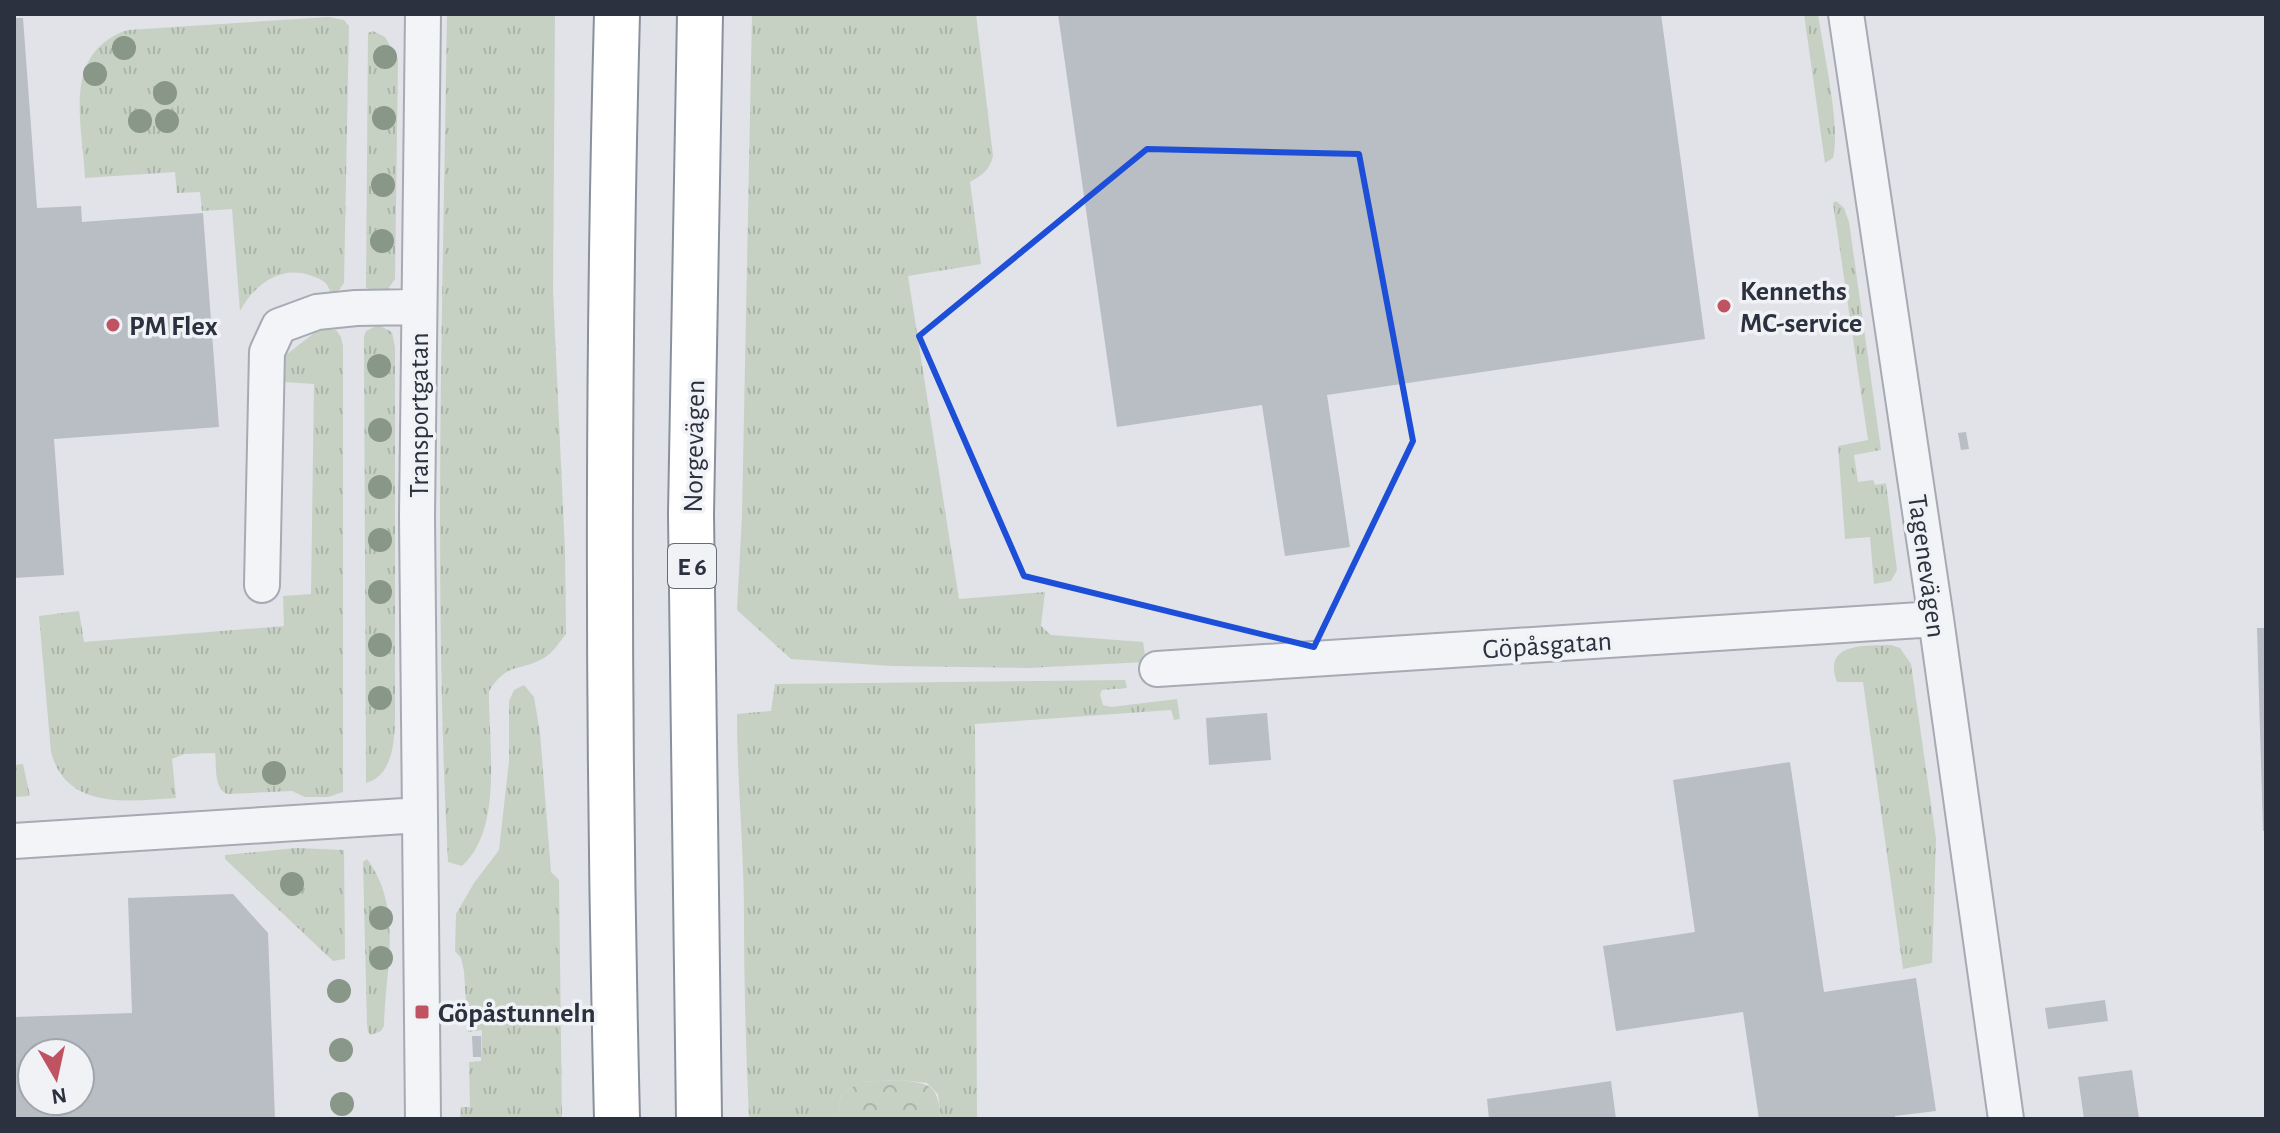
<svg xmlns="http://www.w3.org/2000/svg" width="2280" height="1133" font-family="'Alegreya Sans',sans-serif">
<style>
.grass{fill:url(#grass-tufts)}
.forest{fill:url(#forest-crowns)}
.building{fill:#b9bdc4;fill-rule:evenodd}
.lines{fill:none;stroke-linecap:round;stroke-linejoin:round}
.minor-casing{stroke:#a7aab2;stroke-width:38}
.highway-casing{stroke:#8a919d;stroke-width:48}
.minor{stroke:#f3f4f7;stroke-width:34}
.highway{stroke:#fff;stroke-width:44}
.tree{fill:#889788}
.marked{fill:none;stroke:#1d4ed8;stroke-width:6;stroke-linejoin:round}
.poi-dot{fill:#c05361;stroke:#f0f2f6;stroke-width:3}
.labels{text-anchor:middle;stroke-width:7;stroke-linejoin:round;paint-order:stroke}
.shield{fill:#f0f2f6;stroke:#666b75;stroke-width:2}
.shield-label{font-size:26px;font-weight:bold;fill:#2b313e}
.poi-label{font-size:28px;font-weight:bold;fill:#2b313e;stroke:#f0f2f6;text-anchor:start}
.street-label{font-size:28px;fill:#2b313e;stroke:#f0f2f6}
</style>
<defs>
<pattern id="grass-tufts" width="24" height="20" patternUnits="userSpaceOnUse" patternTransform="scale(2)"><rect width="24" height="20" fill="#c6d1c3"/><path d="M3 7l-1-3M5 7V3M7 7l1-3M15 17l-1-3M17 17v-4M19 17l1-3" fill="none" stroke="#aab4a9"/></pattern>
<pattern id="forest-crowns" width="20" height="18" patternUnits="userSpaceOnUse" patternTransform="scale(2)"><rect width="20" height="18" fill="#c6d1c3"/><path d="M2 6a3 3 0 1 1 6 0M12 15a3 3 0 1 1 6 0" fill="none" stroke="#aab4a9"/></pattern>
</defs>
<rect width="100%" height="100%" fill="#e1e3e8"/>
<path class="grass" d="M447,14H555L553,291L565,551L566,634C560,641 552,654 544,658C520,672 508,661 489,691C488,741 504,829 462,866L448,862C433,580 443,296 447,14Z
M752,14H976L993,156C990,170 982,175 970,182L981,264L908,276L959,599L1045,592L1041,626L1051,635L1143,642L1146,662L1027,668L892,666L791,659L737,610L742,515Z
M1804,14H1818C1823,50 1841,126 1833,158L1825,163Z
M328,17L344,20L349,26L344,283L338,291H330C327,282 321,279 312,276C281,264 254,285 240,311L232,209L202,211L200,192L177,193L175,172L85,178C83,125 60,52 128,30Z
M373,31L385,37L398,59L395,279L388,289L377,292L366,288L368,33Z
M1836,201L1844,208L1849,222L1881,450L1854,455L1858,482L1873,480L1875,485L1886,483L1897,570L1891,581L1874,584L1870,537L1845,539L1838,446L1868,440L1833,203Z
M378,325L392,332L395,347V722C394,744 392,776 366,783L364,336L366,331Z
M318,330H336L341,337L343,346V792L328,797H305L292,791L227,794C213,787 217,766 215,753L184,754L172,759L176,798C131,801 66,811 51,752L39,616L79,611L84,642L284,626L283,596L311,594L314,384L283,382L282,358Z
M1891,645L1900,648L1911,664L1936,839L1932,963L1903,969L1863,682H1837C1822,642 1865,646 1891,645Z
M1125,680L1127,688L1102,690L1100,695L1103,705L1111,707L1177,699L1180,719L1174,720L1171,710L975,724L977,1119H941L938,1094L927,1083L900,1080L860,1082L841,1095L837,1119H749C746,1051 744,984 744,916C744,849 737,781 737,714L771,711L775,684Z
M524,685L534,697L540,733L551,872L559,880L562,1119H460L461,1107H470L469,1062L481,1061L482,1030L468,1032L464,971L461,958L455,951L456,914L474,883L499,850L509,761V701L514,690Z
M23,764L30,796L14,797V765Z
M296,848L344,850L345,959L333,961L225,859V855Z
M367,859C404,909 385,969 384,1026L381,1031L371,1035L368,1032L367,1024L363,862Z"/>
<path class="forest" d="M900,1080C933,1084 937,1085 941,1119H837L841,1095L860,1082Z"/>
<path class="building" d="M1058,14H1661L1705,339L1327,395L1350,547L1285,556L1262,405L1117,427Z
M14,18H23L37,208L81,206L82,222L203,213L219,427L54,439L64,575L14,578Z
M1966,432L1969,449L1961,450L1958,433Z
M2257,628H2266V831H2263Z
M1267,713L1271,760L1209,765L1206,718Z
M1790,762L1824,992L1916,978L1936,1111L1895,1116V1119H1759L1743,1012L1616,1031L1603,946L1695,932L1673,780Z
M233,894L268,933L275,1119H14V1017L132,1013L128,898ZM32,1053H80V1101H32Z
M2105,1000L2108,1021L2048,1029L2045,1008Z
M472,1036H481V1057H473Z
M2132,1070L2139,1119H2084L2078,1077Z
M1611,1081L1616,1119H1489L1487,1099Z"/>
<g class="lines">
<g class="minor-casing">
<path id="minor" d="M423,14L417,517L423,1119
M1846,14L1936,619L2006,1119
M262,585L267,352L279,326L317,312L356,308L418,307
M1157,669L1936,619
M14,841L420,815"/>
</g>
<g class="highway-casing">
<path id="highway" d="M617,14C607,382 608,751 617,1119
M699,1119L691,514L700,14"/>
</g>
<use href="#minor" class="minor"/>
<use href="#highway" class="highway"/>
</g>
<g class="tree">
<circle cx="124" cy="48" r="12"/>
<circle cx="385" cy="57" r="12"/>
<circle cx="95" cy="74" r="12"/>
<circle cx="165" cy="93" r="12"/>
<circle cx="384" cy="118" r="12"/>
<circle cx="140" cy="121" r="12"/>
<circle cx="167" cy="121" r="12"/>
<circle cx="383" cy="185" r="12"/>
<circle cx="382" cy="241" r="12"/>
<circle cx="379" cy="366" r="12"/>
<circle cx="380" cy="430" r="12"/>
<circle cx="380" cy="487" r="12"/>
<circle cx="380" cy="540" r="12"/>
<circle cx="380" cy="592" r="12"/>
<circle cx="380" cy="645" r="12"/>
<circle cx="380" cy="698" r="12"/>
<circle cx="274" cy="773" r="12"/>
<circle cx="292" cy="884" r="12"/>
<circle cx="381" cy="918" r="12"/>
<circle cx="381" cy="958" r="12"/>
<circle cx="339" cy="991" r="12"/>
<circle cx="341" cy="1050" r="12"/>
<circle cx="342" cy="1104" r="12"/>
</g>
<path class="marked" d="M1147,149L1359,154L1413,441L1314,647L1024,576L919,336Z"/>
<g class="poi-dot">
<circle cx="1724" cy="306" r="8"/>
<circle cx="113" cy="325" r="8"/>
<rect x="414" y="1004" width="16" height="16" rx="4"/>
</g>
<g class="labels">
<rect class="shield" x="668" y="544" width="48" height="44" rx="6"/>
<g class="shield-label">
<text x="692" y="575">E 6</text>
</g>
<g class="poi-label">
<text x="1740" y="300">Kenneths<tspan x="1740" dy="32">MC-service</tspan></text>
<text x="129" y="335">PM Flex</text>
<text x="438" y="1022">Göpåstunneln</text>
</g>
<g class="street-label">
<text transform="translate(418 415) rotate(-90)" y="10">Transportgatan</text>
<text transform="translate(693 446) rotate(-89)" y="10">Norgevägen</text>
<text transform="translate(1928 566) rotate(82)" y="10">Tagenevägen</text>
<text transform="translate(1547 644) rotate(-4)" y="10">Göpåsgatan</text>
</g>
</g>
<rect width="2280" height="1133" fill="none" stroke="#2b313e" stroke-width="32"/>
<g transform="translate(56 1077) rotate(171)"><circle r="38" fill="#f0f2f6" stroke="#a1a5ac" stroke-width="2"/>
<path d="M0-6L14 30L0 20L-14 30Z" fill="#c05361"/>
<text y="-12" font-size="22" font-weight="bold" text-anchor="middle" fill="#2b313e">N</text>
</g>
</svg>
